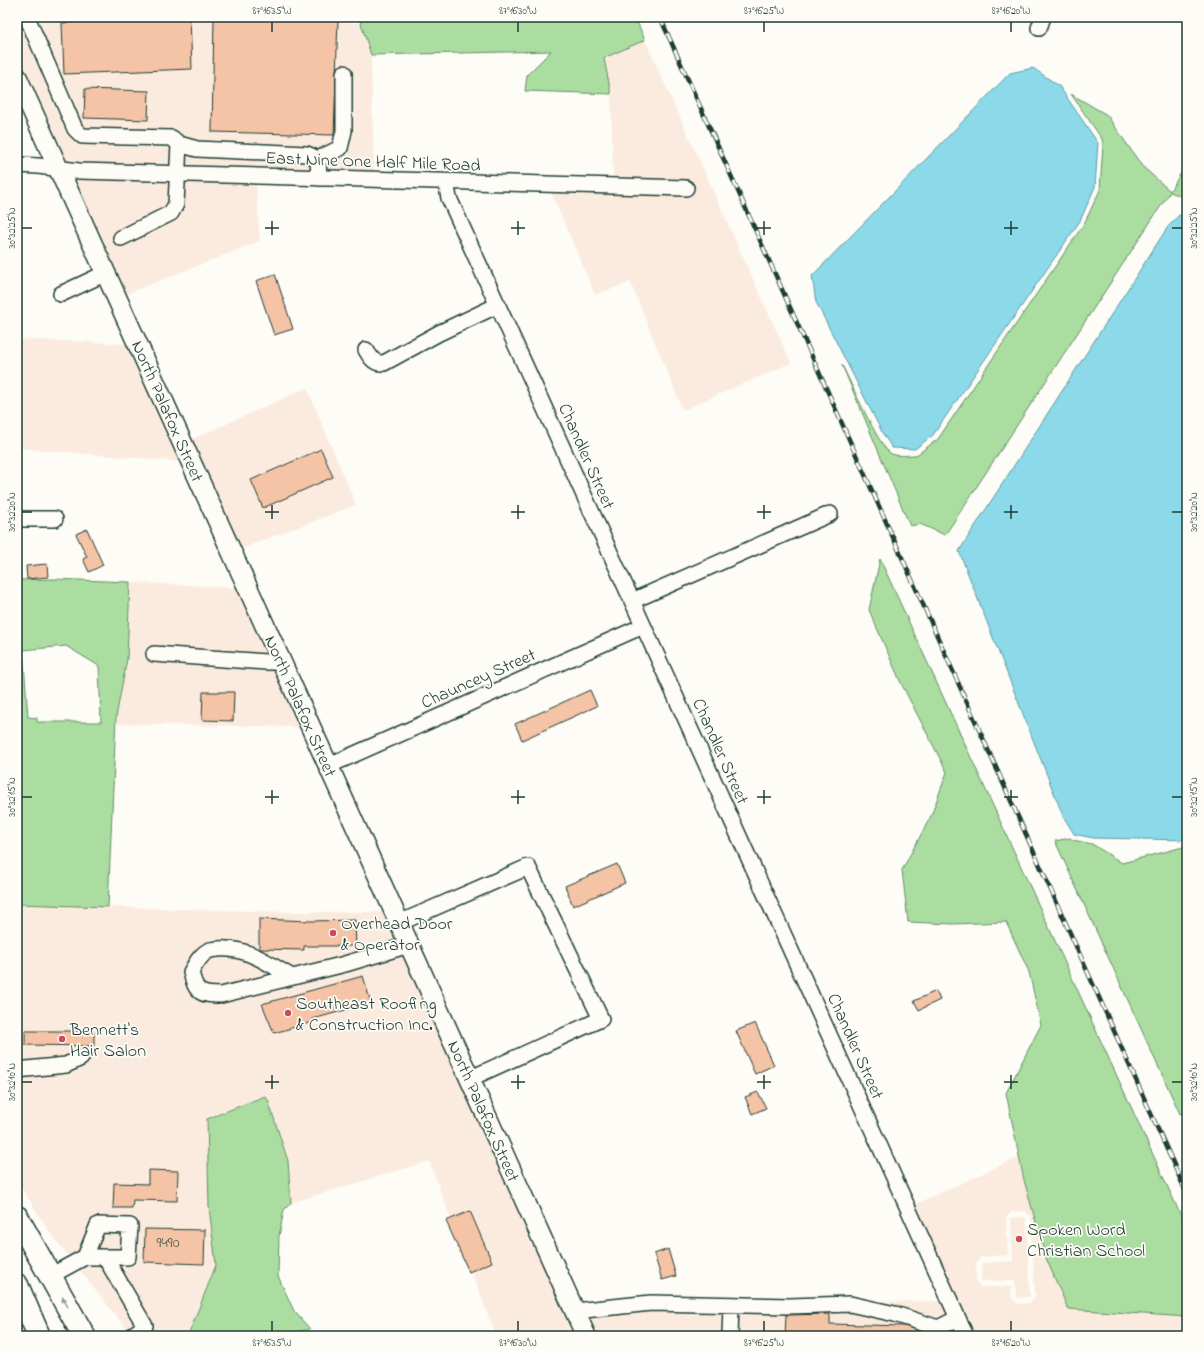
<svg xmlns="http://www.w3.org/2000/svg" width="1204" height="1353" font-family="'Indie Flower',sans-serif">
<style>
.built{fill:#fbebde;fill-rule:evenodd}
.green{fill:#aadd9f;stroke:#648d6a;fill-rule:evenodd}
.water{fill:#8bd9e9;stroke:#609ba1}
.building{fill:#f5c3a5;stroke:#1f3d34}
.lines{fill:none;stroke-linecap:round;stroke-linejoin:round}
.minor-casing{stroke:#1f3d34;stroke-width:18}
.major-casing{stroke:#1f3d34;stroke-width:22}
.highway-casing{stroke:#1f3d34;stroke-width:25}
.minor{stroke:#fdfcf7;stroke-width:15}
.major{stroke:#fdfcf7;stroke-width:19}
.highway{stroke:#fdfcf7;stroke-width:22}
.rail-casing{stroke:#1f3d34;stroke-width:4.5}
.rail{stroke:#fdfcf7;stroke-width:3;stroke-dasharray:9;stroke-linecap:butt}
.oneway{fill:#8e9c96}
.ticks{fill:none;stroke:#1f3d34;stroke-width:1.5}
.poi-dot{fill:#d1495b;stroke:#fdfcf7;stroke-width:1.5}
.labels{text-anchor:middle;stroke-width:3.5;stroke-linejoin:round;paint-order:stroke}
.number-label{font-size:16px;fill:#545e50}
.street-label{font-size:18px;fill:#1f3d34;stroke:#fdfcf7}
.poi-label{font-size:18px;fill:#1f3d34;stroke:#fdfcf7;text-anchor:start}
.neatline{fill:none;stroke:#1f3d34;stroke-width:1.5}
.ticks-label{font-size:10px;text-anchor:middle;fill:#1f3d34}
</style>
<rect width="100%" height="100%" fill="#fdfcf7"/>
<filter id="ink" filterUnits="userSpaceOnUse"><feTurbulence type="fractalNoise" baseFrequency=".025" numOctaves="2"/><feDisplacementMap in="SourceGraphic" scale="8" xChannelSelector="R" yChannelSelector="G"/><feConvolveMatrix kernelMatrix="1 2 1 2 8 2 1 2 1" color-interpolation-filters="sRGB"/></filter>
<g filter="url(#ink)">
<path class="built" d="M17,17H210L211,18L361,23L371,55L374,172L63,163L17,60Z
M645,40L791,363L683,410L630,282L595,295L551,192L692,195V181L613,179L611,94L604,58Z
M70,178L256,183L260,241L124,295Z
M17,339L131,344L184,462L17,448Z
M307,388L356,505L238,550L188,441Z
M130,582L241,588L303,727L116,724V717L127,659Z
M17,904L290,912H387L579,1336H496L429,1161L291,1203L288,1161L268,1100L265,1096L207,1119L209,1207L216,1265L188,1336H132L51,1234L17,1181Z
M1019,1157L1024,1180L1046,1258L1068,1309L1187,1317V1336H973L913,1205ZM1025,1211L1031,1217L1035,1296L1030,1303L1017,1304L1012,1298L1011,1287H981L976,1281V1263L981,1257L1008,1255L1006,1218L1011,1212Z
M1026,1217L1030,1297L1017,1298L1015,1281H981L982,1263L1013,1261L1011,1218Z
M943,1301L958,1336H593L579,1305Z"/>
<path class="green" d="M359,17H635L645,40L604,58L611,94L525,91L527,75L551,51L371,55Z
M1071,94L1107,115L1142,166L1170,191L1187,163V198L1170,192L945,535L920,524L910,526L842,365C850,381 879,446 890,453C896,457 908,455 915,455L918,454L938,439L1084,224L1100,190L1103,144L1102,139Z
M880,559L1187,1229V1317L1068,1309L1046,1258L1024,1180L1006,1093L1041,1025L1029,972L1006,922L953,924L908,922L902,870L931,816L947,772L901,683L869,610Z
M54,579L130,582L127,659L116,717L108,907L17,904V580ZM66,646L99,666L101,722H37V718L28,717L23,650Z
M1070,838L1073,840L1092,844L1122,863L1187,846V1111L1180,1114L1055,841Z
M265,1096L268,1100L288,1161L291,1203L284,1210L279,1236L278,1276L294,1311L310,1329C270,1339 228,1336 188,1336L216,1265L209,1207L207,1119Z"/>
<path class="water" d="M1033,68L1059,86L1098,143L1095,187L1080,221L933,435L915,449L892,448L882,432L816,302L812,276L1010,73Z
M1179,215L1187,216V840L1093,838L1074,834L1063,816L959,551L1167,228Z"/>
<path class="building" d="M190,17L192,69L64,74L62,23Z
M214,17L338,19L334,135L212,132Z
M85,89L149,91L148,120L84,118Z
M275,274L293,329L274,335L256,281Z
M321,449L333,477L263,508L251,480Z
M87,529L103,565L89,572L83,559L87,557L76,534Z
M47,564L48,577L27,579L26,566Z
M590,690L597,706L522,740L515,724Z
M203,692H234L233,721L202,720Z
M617,864L625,883L573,906L565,886Z
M259,919L311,921L355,920L356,946H304V950L261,949L259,948Z
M363,976L371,1003L313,1019V1022L274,1033L262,1004Z
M936,991L940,1000L919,1010L914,1001Z
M755,1023L774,1065L755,1074L736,1031Z
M25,1031H94V1046L25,1045Z
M758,1092L766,1108L752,1114L745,1097Z
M148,1170L178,1171L177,1201L133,1200L132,1208H113L114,1183L148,1184Z
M470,1211L492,1262L469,1272L446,1221Z
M145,1229L205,1230L204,1264L144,1262Z
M668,1249L676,1276L662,1280L654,1254Z
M830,1314V1324L904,1326L920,1331L919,1336H785L786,1315Z"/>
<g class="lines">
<g class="minor-casing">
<path id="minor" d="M27,17L75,129L82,136L172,138L179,144L176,204L171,213L121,238
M1039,28L1043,17
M179,144L197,149L307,154L318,159L319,178
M318,159L340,148L344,131V73
M17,165L38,166L79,171L686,188
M446,182L449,198L966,1336
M61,294L106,273
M366,350C371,358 374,364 384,363L439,333L498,305
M17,519H55
M632,601L830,514
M154,654L266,662H275L280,660
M328,766L643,626
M399,923L528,867L601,1019L469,1079
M292,977C269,964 246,946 217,949C215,950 211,949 208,951C200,955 195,965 191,972C196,993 200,995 221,995L345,964L409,945
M17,1070L66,1065L81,1058
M105,1257L145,1326L131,1336
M50,1276L85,1257H128L130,1226L98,1225L85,1257
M575,1311L651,1303L790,1306L850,1304L895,1314L938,1328L958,1318
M730,1336L731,1306"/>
</g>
<g class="major-casing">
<path id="major" d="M17,77L586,1336"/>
</g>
<g class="highway-casing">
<path id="highway" d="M17,1217L84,1336
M17,1285L39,1336"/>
</g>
<use href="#minor" class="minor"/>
<use href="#major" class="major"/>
<use href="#highway" class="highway"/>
<g class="rail-casing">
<path id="rail" d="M660,17L1187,1194"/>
</g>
<use href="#rail" class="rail"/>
</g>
<defs><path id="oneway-solid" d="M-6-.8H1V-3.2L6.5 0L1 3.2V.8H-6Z"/></defs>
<use class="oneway" href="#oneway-solid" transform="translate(65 1302) rotate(-119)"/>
</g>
<path class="ticks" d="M272,22V32M518,22V32M764,22V32M1011,22V32M272,221V235M518,221V235M764,221V235M1011,221V235M22,228H32M265,228H279M511,228H525M757,228H771M1004,228H1018M1172,228H1182M272,505V519M518,505V519M764,505V519M1011,505V519M22,512H32M265,512H279M511,512H525M757,512H771M1004,512H1018M1172,512H1182M272,790V804M518,790V804M764,790V804M1011,790V804M22,797H32M265,797H279M511,797H525M757,797H771M1004,797H1018M1172,797H1182M272,1075V1089M518,1075V1089M764,1075V1089M1011,1075V1089M22,1082H32M265,1082H279M511,1082H525M757,1082H771M1004,1082H1018M1172,1082H1182M272,1321V1331M518,1321V1331M764,1321V1331M1011,1321V1331"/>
<g class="poi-dot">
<circle cx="333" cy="933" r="4"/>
<circle cx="288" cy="1013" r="4"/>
<circle cx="62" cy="1039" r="4"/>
<circle cx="1019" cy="1239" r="4"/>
</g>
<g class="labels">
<g class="number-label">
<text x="168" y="1247">9490</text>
</g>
<g class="street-label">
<text transform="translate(373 161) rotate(2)" y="6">East Nine One Half Mile Road</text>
<text transform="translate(168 411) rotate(66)" y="6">North Palafox Street</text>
<text transform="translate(587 456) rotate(66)" y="6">Chandler Street</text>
<text transform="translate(478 678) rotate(-24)" y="6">Chauncey Street</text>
<text transform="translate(301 706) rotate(66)" y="6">North Palafox Street</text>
<text transform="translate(721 751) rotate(66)" y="6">Chandler Street</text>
<text transform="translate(856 1046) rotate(66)" y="6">Chandler Street</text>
<text transform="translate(484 1111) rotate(66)" y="6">North Palafox Street</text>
</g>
<g class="poi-label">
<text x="341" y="929">Overhead Door<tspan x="341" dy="21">&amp; Operator</tspan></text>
<text x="296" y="1009">Southeast Roofing<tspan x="296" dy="21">&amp; Construction Inc.</tspan></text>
<text x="70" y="1035">Bennett's<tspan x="70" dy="21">Hair Salon</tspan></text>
<text x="1027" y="1235">Spoken Word<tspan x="1027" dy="21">Christian School</tspan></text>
</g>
</g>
<rect width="1204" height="1353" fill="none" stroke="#fdfcf7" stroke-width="44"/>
<rect x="22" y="22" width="1160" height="1309" class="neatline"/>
<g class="ticks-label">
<text x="272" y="14">87°16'35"W</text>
<text x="518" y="14">87°16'30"W</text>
<text x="764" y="14">87°16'25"W</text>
<text x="1011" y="14">87°16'20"W</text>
<text transform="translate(11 228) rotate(-90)" y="4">30°32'25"N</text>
<text transform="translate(1193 228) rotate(-90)" y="4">30°32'25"N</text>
<text transform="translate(11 512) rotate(-90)" y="4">30°32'20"N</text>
<text transform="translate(1193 512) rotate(-90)" y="4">30°32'20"N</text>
<text transform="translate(11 797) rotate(-90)" y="4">30°32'15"N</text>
<text transform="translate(1193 797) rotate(-90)" y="4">30°32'15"N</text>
<text transform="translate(11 1082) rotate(-90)" y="4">30°32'10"N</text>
<text transform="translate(1193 1082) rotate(-90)" y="4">30°32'10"N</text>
<text x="272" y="1346">87°16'35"W</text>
<text x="518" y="1346">87°16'30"W</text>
<text x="764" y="1346">87°16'25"W</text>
<text x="1011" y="1346">87°16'20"W</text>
</g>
</svg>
